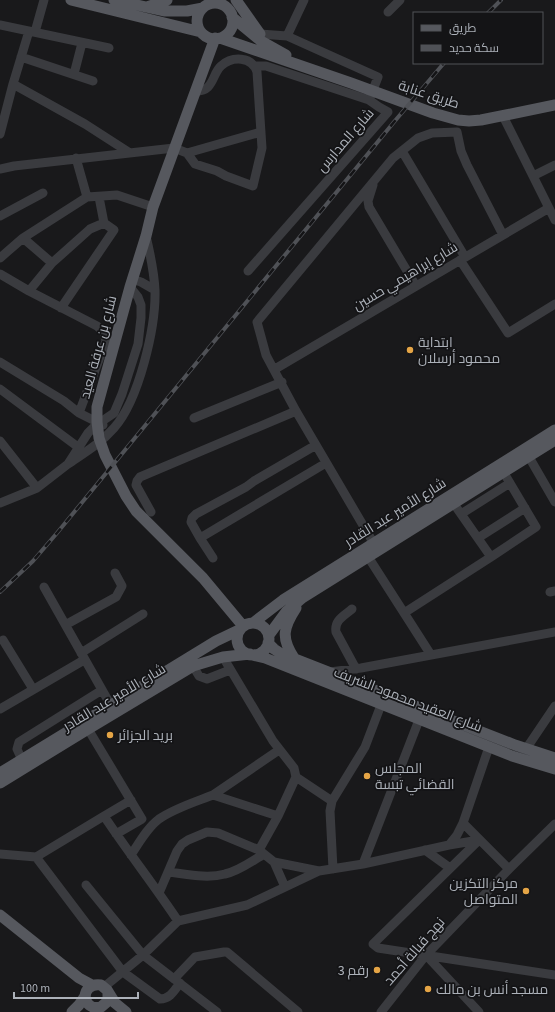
<svg xmlns="http://www.w3.org/2000/svg" width="555" height="1012" font-family="'Source Sans 3',Cairo,sans-serif">
<style>
.lines{fill:none;stroke-linecap:round;stroke-linejoin:round}
.minor{stroke:#3a3b3f;stroke-width:9}
.major{stroke:#56585e;stroke-width:11}
.rail-casing{stroke:#4f5156;stroke-width:4}
.rail{stroke:#141416;stroke-width:2.5;stroke-dasharray:8;stroke-linecap:butt}
.poi-dot{fill:#e5a546;stroke:#141416;stroke-width:1.5}
.labels{text-anchor:middle;stroke-width:3.5;stroke-linejoin:round;paint-order:stroke}
.street-label{font-size:14px;fill:#acb1b9;stroke:#141416}
.poi-label{font-size:14px;fill:#acb1b9;stroke:#141416;text-anchor:start}
</style>
<rect width="100%" height="100%" fill="#19191b"/>
<g class="lines">
<path class="minor" d="M388,12L400,0
M0,25L109,48
M35,32L44,0
M260,34L287,36
M21,57L93,81
M255,66H266L369,100
M74,74L82,43
M13,84L85,124L130,153
M503,116L555,220
M0,134L13,84L29,31
M402,151L465,257
M187,153L195,164L217,171L226,176L253,186L262,148L257,72C252,56 232,56 221,66C215,71 214,81 208,87C205,90 201,91 196,91
M76,158L87,197
M0,169L14,166L174,148L187,153L261,132
M533,176L555,165
M373,185L368,201L369,207L416,286
M99,197L104,223
M0,216L43,193
M23,238L52,263
M0,258L23,238L87,197L117,195L153,207
M460,260L508,333L555,304
M248,271L388,112L379,107L369,100L378,77L287,36L304,0
M0,274L29,291L97,326L104,332L106,341L79,413
M132,279L141,282L155,290
M130,287L138,297L141,305V318L138,344L122,394L114,413L95,426L88,433L68,464C84,453 101,443 114,428C139,400 156,327 155,290C154,271 150,253 146,236
M29,291L52,263L90,229L104,223L114,230L61,308
M0,362L64,401L79,413L103,425
M275,369L549,208
M0,389L78,447
M194,418L282,382
M0,441L37,488
M529,457L555,502
M0,503L37,488L68,464
M151,512L136,485L137,481L140,477L296,411
M461,514L510,483
M200,538L191,522L192,518L196,514L246,487L254,481L316,445
M478,538L525,508
M377,549L296,411L266,355L257,322L393,158L418,138L432,133L457,132L461,151L467,165L503,235
M365,552L431,655
M491,557L536,527L504,473
M213,558L200,538L326,463
M44,587L114,711
M550,592L555,591
M352,609C344,616 334,620 336,632L356,669
M404,613L491,557L454,504
M67,624L116,597L122,586L115,573
M3,640L33,689
M81,653L143,614
M223,657L273,741L294,768L296,777L278,816L259,850L274,862L319,871
M193,666L199,676L207,679L230,670
M330,672L361,668L555,632
M0,709L84,660
M88,729L142,819L116,834
M489,747L463,823L509,869
M526,749L555,706
M22,760L17,749L19,742L102,690
M296,777L332,801
M131,800L104,816C128,852 154,885 178,921
M278,816L213,795L279,750
M479,840L373,944L378,948L555,975
M449,845L457,835L463,823
M425,850L450,868
M0,854L36,857L123,972L160,999C170,999 174,991 180,983
M131,855C139,843 147,828 159,819C175,808 195,802 213,795
M36,857L104,816
M274,862L285,887
M363,864L419,720
M333,869L330,811L332,801L365,747L381,705
M168,872C186,874 207,879 225,874C239,871 252,861 264,854
M86,885L143,955L217,1012
M159,893L177,851L182,844L188,840L207,832L218,833L259,850
M426,955L479,1012
M174,979L195,957L224,952H227L298,1012
M104,987L143,955L178,921L247,905L319,871L363,864L449,845L479,840
M381,1012L426,955L509,869L555,824"/>
<path class="major" d="M71,0L201,32
M114,0L164,11H187L203,8
M236,0L260,34
M197 21a18 18 0 1 1 36 0a18 18 0 1 1-36 0Z
M147,7L167,0
M232,17L261,41L286,55
M215,38L153,207L146,236L130,287L97,407V422L99,438L105,455L126,496L136,511L203,578L243,626
M220,38L351,83L433,113L458,120L469,121L481,120L555,105
M237 639a16 16 0 1 1 32 0a16 16 0 1 1-32 0Z
M253,623L283,600L555,430
M269,635L286,612L302,598L555,440
M268,643L274,649L280,653L515,745L555,758
M252,655L265,658L512,756L555,769
M294,658C281,638 283,628 296,608
M0,773L216,641L239,630
M0,783L88,729L193,666L223,657L250,654
M0,915L79,978L92,985
M108,993V1001L101,1007C81,1012 79,982 101,985L107,990L115,1003L126,1012
M72,1012L79,1005L85,996"/>
<g class="rail-casing">
<path id="rail" d="M488,13L501,0
M0,592L33,561L57,533L394,122L444,63"/>
</g>
<use href="#rail" class="rail"/>
</g>
<g class="poi-dot">
<circle cx="410" cy="350" r="4"/>
<circle cx="110" cy="735" r="4"/>
<circle cx="367" cy="776" r="4"/>
<circle cx="526" cy="891" r="4"/>
<circle cx="377" cy="970" r="4"/>
<circle cx="428" cy="989" r="4"/>
</g>
<g class="labels">
<g class="street-label">
<text transform="translate(429 94) rotate(18)" y="5">طريق عنابة</text>
<text transform="translate(345 140) rotate(-49)" y="5">شارع المدارس</text>
<text transform="translate(405 276) rotate(-31)" y="5">شارع إبراهيمي حسين</text>
<text transform="translate(98 347) rotate(-75)" y="5">شارع بن عرفة العيد</text>
<text transform="translate(395 512) rotate(-32)" y="5">شارع الأمير عبد القادر</text>
<text transform="translate(114 697) rotate(-31)" y="5">شارع الأمير عبد القادر</text>
<text transform="translate(408 699) rotate(21)" y="5">شارع العقيد محمود الشريف</text>
<text transform="translate(414 951) rotate(-49)" y="5">نهج قبالة أحمد</text>
</g>
<g class="poi-label">
<text x="418" y="347">ابتداية<tspan x="418" dy="16">محمود أرسلان</tspan></text>
<text x="118" y="740">بريد الجزائر</text>
<text x="375" y="773">المجلس<tspan x="375" dy="16">القضائي تبسة</tspan></text>
<text x="518" y="888" text-anchor="end">مركز التكزين<tspan x="518" dy="16">المتواصل</tspan></text>
<text x="369" y="975" text-anchor="end">رقم 3</text>
<text x="436" y="994">مسجد أنس بن مالك</text>
</g>
</g>
<rect x="413" y="12" width="130" height="52" fill="#141416" stroke="#515357"/>
<rect x="421" y="25" width="20" height="6" fill="#56585e" stroke="#515357"/>
<text x="449" y="32" font-size="12" fill="#acb1b9">طريق</text>
<rect x="421" y="45" width="20" height="6" fill="#4f5156" stroke="#515357"/>
<text x="449" y="52" font-size="12" fill="#acb1b9">سكة حديد</text>
<path d="M14 992v6h124v-6" fill="none" stroke="#acb1b9" stroke-width="2"/>
<text x="20" y="992" font-size="12" fill="#acb1b9" stroke="#141416" stroke-width="3" paint-order="stroke">100 m</text>
</svg>
